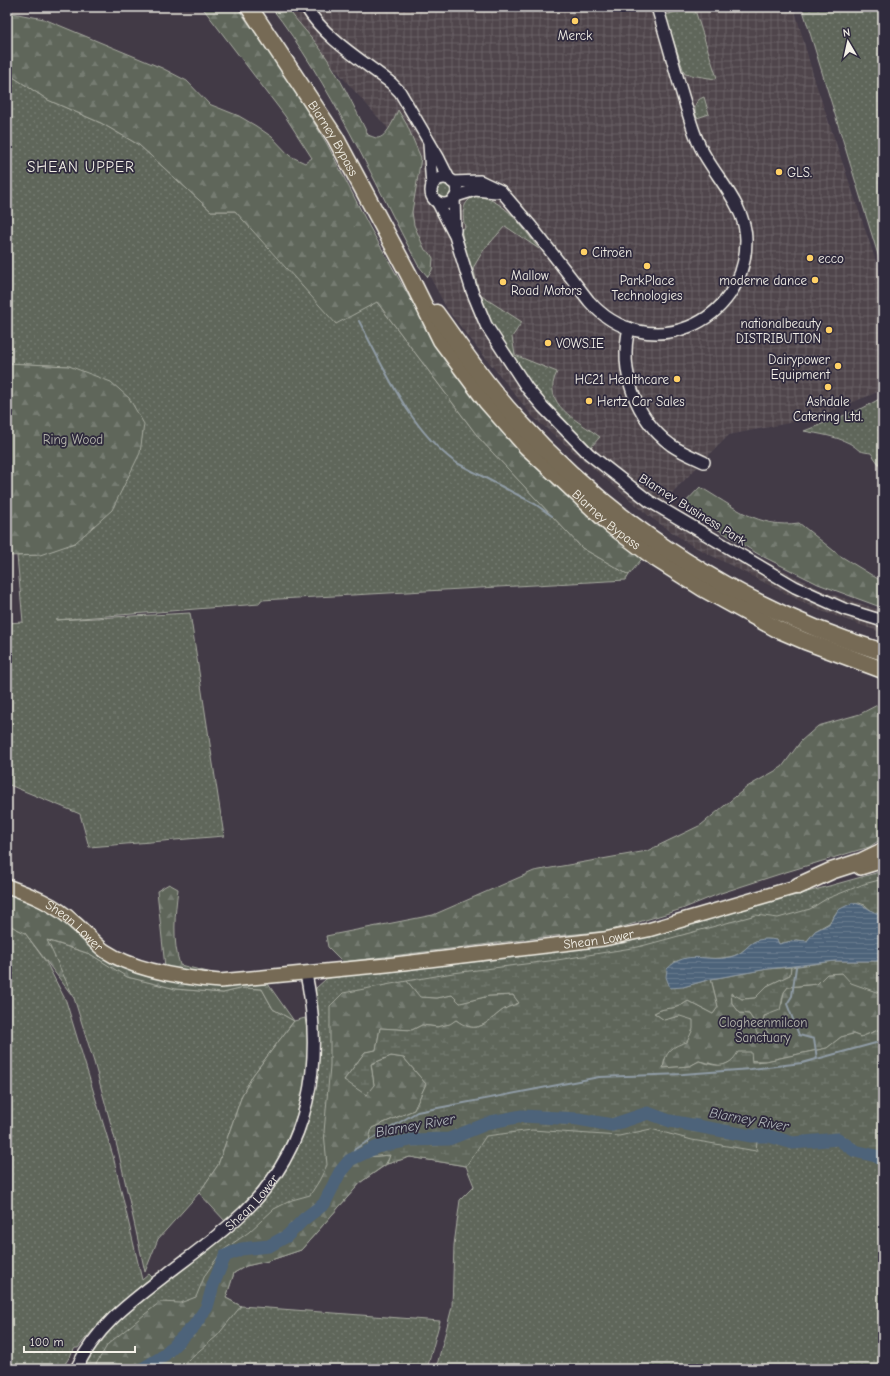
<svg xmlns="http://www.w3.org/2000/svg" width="890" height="1376" font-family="'Comic Neue',sans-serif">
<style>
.industrial{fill:url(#industrial-grid)}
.grass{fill:url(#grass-dots);stroke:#a9aca1}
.forest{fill:url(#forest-firs);stroke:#a9aca1}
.wetland{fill:url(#wetland-marsh);stroke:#a9aca1}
.water{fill:url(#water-rules);stroke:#909ca6}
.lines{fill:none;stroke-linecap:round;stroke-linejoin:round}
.stream{stroke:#909ca6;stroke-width:2}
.river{stroke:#4e637a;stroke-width:13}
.minor-casing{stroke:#f4f1e8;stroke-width:14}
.major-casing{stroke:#f4f1e8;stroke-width:16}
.highway-casing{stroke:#f4f1e8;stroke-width:19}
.minor{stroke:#2f2a3d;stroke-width:11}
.major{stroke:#766a54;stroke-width:13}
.highway{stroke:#766a54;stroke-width:16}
.poi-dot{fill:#ffd166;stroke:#2f2a3d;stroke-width:1.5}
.labels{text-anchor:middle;stroke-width:3.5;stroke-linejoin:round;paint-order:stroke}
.poi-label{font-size:13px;fill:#f4f1e8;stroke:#2f2a3d;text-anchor:start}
.street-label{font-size:13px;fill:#f4f1e8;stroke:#2f2a3d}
.park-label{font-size:13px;fill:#b8b9af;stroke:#2f2a3d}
.water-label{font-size:14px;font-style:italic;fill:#b2b8bc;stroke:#2f2a3d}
.quarter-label{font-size:15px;letter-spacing:1px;fill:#f4f1e8;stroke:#2f2a3d}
</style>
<defs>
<pattern id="industrial-grid" width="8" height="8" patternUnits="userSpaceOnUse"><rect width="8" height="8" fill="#4f454c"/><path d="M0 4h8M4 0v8" fill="none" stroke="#696066"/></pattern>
<pattern id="grass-dots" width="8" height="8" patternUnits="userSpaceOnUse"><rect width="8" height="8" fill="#5e665a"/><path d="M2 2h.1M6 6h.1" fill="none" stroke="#767c72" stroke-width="1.8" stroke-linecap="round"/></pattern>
<pattern id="forest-firs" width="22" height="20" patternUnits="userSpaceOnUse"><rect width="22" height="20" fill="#5e665a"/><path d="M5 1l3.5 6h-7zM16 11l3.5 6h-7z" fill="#767c72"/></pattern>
<pattern id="wetland-marsh" width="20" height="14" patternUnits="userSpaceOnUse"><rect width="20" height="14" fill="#5e665a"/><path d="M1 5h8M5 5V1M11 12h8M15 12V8" fill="none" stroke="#767c72"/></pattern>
<pattern id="water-rules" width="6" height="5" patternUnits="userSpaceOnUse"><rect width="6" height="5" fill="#4e637a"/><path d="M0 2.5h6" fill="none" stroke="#687a8d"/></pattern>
</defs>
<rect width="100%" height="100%" fill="#423a46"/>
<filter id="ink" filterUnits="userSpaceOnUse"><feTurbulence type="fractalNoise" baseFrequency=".025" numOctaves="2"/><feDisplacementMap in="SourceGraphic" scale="8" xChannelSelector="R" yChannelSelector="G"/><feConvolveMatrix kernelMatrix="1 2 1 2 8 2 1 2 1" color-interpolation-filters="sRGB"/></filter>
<g filter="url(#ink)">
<path class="industrial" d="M280,7H794L815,81L883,282V390L814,418L729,435L664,501L744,550L825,592L883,611V633L816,609L689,544L650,517L533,417L448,311L419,256L402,202L422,167Z"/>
<path class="grass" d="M694,7L717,78L715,79L685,74L684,72L665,15Z
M802,7H883V271Z
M7,73L48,100L101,123L139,145L211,211H235L271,250L377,302L479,438L582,548L629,575L626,580L261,600L259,604L56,620L190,613L224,836L89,847L80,814L7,784V623L23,622L17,556L40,555L68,366L7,363Z
M704,97L709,114L697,118C694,109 693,101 704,97Z
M434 192a9 9 0 1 1 18 0a9 9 0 1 1-18 0Z
M477,196C507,201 522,227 539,249L505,226L483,251L473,268L480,295L522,322L512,337L515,355L557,372C540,405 578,420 600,437L590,448C546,405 502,358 479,300C470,278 466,252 461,229L465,228C462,215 461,200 477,196Z
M883,397V470L871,453C855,451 861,450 849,443C835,436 819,434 804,431L863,408Z
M883,871V1369H436L452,1307L454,1245L460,1200L474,1186L466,1166L410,1157L387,1164L361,1182L301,1250L268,1261L246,1266L234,1273L226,1298L241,1306L440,1321L427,1369H80L99,1338L137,1303L211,1248L264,1201L290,1160L308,1117L318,1071V1037L314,1003L316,988L326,979L339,975L624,943Z
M7,924L25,933L46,962L66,1001L113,1156L142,1280L149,1274L152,1277C124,1299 99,1320 78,1348H75L62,1369H13L7,1367Z
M46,940L90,954L128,977L176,989L223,993L244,988L262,989L273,1009L294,1021L253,1075L242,1095L218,1165L199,1193L158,1239L145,1272L119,1154L94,1062L74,998Z"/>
<path class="forest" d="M202,7H237L239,10L285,75L327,144L369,226L412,302L451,361L644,556L629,575L582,548L479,438L377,302L336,324L235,211H211L139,145L101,123L48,100L7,73V12L44,19L162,68L187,81L209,104L239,116L256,126L272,137L290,156L305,163L312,158L285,116Z
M271,7H287C297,23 311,35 322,51C340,77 354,106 368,135C371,136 375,138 377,138C387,138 395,117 398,110L407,125L421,158L412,212L414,225L425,250L430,253L433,258L432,270L428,277L418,265C373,179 330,83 271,7Z
M7,363L69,366L111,382L129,398L144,424L140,453L112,510L75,543L40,555L7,556Z
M700,487C733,506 758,529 799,523L839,555L883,582V608L818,584L758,554L681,507Z
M883,702V838L869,847L786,872L721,893L682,909L609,931L554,936L343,962L328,947L326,936L433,915L534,871L647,851L701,825L747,787L782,767L801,741L818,726L860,714Z
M169,884L178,889C175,913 172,941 180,965L228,977L165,967L157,891Z
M7,890L38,903L103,953L229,985L268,984L294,1021L305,1018C315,1064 298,1127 273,1167C260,1187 243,1205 225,1221L199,1193L218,1165L242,1095L253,1075L294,1021L273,1009L262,989L244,988L223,993L176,989L127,977L90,954L47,940L74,998L25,933L7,924Z
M791,967L790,975L767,986L755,998L742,999L731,994L732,1003L740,1013L749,1014L753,1020L763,1025L764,1016L774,1011L782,1004L784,992L788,987L817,984L827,974L842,973L879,993L883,990V1028L861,1037L853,1034L841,1037L827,1048L766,1061L734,1060L721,1066L699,1061L690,1066L663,1068L666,1054L675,1045L680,1016L664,1020L654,1013C668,1005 673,1012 688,1001L713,1014L718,1007L711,979L768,969Z
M407,981L421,997L437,998L452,995L460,1003L489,996L513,995L519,1003C513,1006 504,1008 499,1013C483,1026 475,1034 456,1020L451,1024L438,1027L422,1025L412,1030L380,1028L376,1050L365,1052L344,1080L374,1085L371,1064L391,1056L404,1058L426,1084L414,1110L372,1128L366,1157L391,1155L385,1165L361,1182L301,1250L268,1261L246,1266L234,1273L226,1298L241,1306L217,1336L177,1369H93L108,1344L160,1302L180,1303L196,1297L205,1275L222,1251L249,1232L274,1209L292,1200L310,1195L319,1181L327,1165L324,1132L330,1066V1006L343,993Z"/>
<path class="wetland" d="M883,879V915L875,914L865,905L859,903L838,910L829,923L815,931L807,941L796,940L779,944L777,940C745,935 751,953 729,957C708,961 696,954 674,962L683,987L711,979L718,1007L713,1014L688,1001C673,1012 668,1005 654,1013L664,1020L680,1016L693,1020V1029L687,1042C672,1046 665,1052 663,1068L690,1066L699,1061C715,1066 728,1070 738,1052H751L752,1062L766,1061L827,1048L841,1037L853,1034L861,1037L883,1028V1155L858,1149L841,1137L829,1135L798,1138L758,1131L756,1151L692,1140L651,1129L619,1136L532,1130L486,1136L466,1166L410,1157L387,1164L390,1155L365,1157L372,1128L414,1110L426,1084L404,1058L391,1056L371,1064L374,1085L366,1095L344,1080L365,1052L376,1050L380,1028L412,1030L422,1025L437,1027L450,1024L456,1020C475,1034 483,1026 499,1013C504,1008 512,1006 519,1003L513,995L489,996L460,1003L452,995L437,998L420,997L407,981L453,973L557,960L638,947L756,915L778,918L810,909L826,899L864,884Z
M835,961H883V990L879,993L851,983L842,973L827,974L817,984L788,987L784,992L780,1010L764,1016L763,1025L769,1034H757L753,1020L749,1014L740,1013L732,1003L731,993L742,999L755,998L767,986L790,975L791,967Z"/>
<path class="water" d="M852,903C867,904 870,913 883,915V961H835L768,969L711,979L683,987L670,988L666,977L667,969C688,948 706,963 730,957C752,952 745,935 777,940L779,944L796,940L807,941L815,931L829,924L838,910Z"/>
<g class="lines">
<path class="stream" d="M359,321C385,370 409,428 455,462L535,504L552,516
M796,967L792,996L787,1004L799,1035L814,1039L817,1059
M350,1160L355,1149L417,1112L599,1077L683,1074L751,1069L802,1063L883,1041"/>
<path class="river" d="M142,1369L162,1357L194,1326L207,1307L213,1285L225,1256L241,1249L269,1246L287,1236L304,1219L324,1204L340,1172L350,1160L377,1147L411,1140L449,1139L491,1122L522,1116L578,1119L612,1125L648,1113L670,1121L751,1136H769L793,1143L838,1139L855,1151L876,1156L883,1160"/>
<g class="minor-casing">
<g id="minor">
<path d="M306,7C326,40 362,60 391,83L400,92L438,157L449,179"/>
<path d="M429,144L432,186"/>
<circle cx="444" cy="191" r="13"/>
<path d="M452,182L480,181L501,191L531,226L589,301C646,366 746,325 746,240C746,210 722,184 707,159C696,142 691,123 685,103C675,71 667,39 657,7"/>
<path d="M456,196L475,190L496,192"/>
<path d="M454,199L455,231"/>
<path d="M438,203L455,236L472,291L486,325L527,388L543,407L589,454L649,501L795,587L844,609L883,621"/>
<path d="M629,328C619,371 635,418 671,445C681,452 693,457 704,462"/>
<path id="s1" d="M76,1369C97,1326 129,1303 167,1274C193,1254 220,1235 244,1212C311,1148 324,1061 306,974"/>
</g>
</g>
<g class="major-casing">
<g id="major">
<path d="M860,868L883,861"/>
<path id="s2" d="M7,886C31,895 55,904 74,922C85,931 94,943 105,951C135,971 185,978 220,981L387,965L604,939L648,930L806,884"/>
</g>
</g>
<g class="highway-casing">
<g id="highway">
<path id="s3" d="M249,7L335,137L409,275L441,340L487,402L526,446L611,525L655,558L704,589L777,629L805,641L883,670"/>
<path d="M436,313C462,349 487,386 517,419C614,527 744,610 883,652"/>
<path d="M798,886L831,871L862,861L883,851"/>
</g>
</g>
<use href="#minor" class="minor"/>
<use href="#major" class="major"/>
<use href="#highway" class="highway"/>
</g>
</g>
<g class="poi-dot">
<circle cx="575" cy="21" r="4"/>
<circle cx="779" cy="172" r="4"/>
<circle cx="584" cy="252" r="4"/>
<circle cx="810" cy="258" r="4"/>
<circle cx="647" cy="266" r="4"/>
<circle cx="815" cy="280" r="4"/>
<circle cx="503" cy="282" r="4"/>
<circle cx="829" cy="330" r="4"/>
<circle cx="548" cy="343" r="4"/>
<circle cx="838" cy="366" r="4"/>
<circle cx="677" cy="379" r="4"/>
<circle cx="828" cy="387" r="4"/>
<circle cx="589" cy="401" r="4"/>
</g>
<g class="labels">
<g class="poi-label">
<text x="575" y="40" text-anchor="middle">Merck</text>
<text x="787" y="177">GLS.</text>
<text x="592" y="257">Citroën</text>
<text x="818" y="263">ecco</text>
<text x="511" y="280">Mallow<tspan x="511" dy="15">Road Motors</tspan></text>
<text x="647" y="285" text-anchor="middle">ParkPlace<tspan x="647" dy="15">Technologies</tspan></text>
<text x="807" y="285" text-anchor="end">moderne dance</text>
<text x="821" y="328" text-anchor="end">nationalbeauty<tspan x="821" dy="15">DISTRIBUTION</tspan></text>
<text x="556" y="348">VOWS.IE</text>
<text x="830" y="364" text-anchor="end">Dairypower<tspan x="830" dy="15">Equipment</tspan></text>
<text x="669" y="384" text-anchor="end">HC21 Healthcare</text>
<text x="597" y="406">Hertz Car Sales</text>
<text x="828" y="406" text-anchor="middle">Ashdale<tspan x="828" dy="15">Catering Ltd.</tspan></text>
</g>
<g class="street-label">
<text dy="5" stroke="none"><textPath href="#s3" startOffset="156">Blarney Bypass</textPath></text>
<text transform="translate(693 509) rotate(32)" y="5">Blarney Business Park</text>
<text dy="5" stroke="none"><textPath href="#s3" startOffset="630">Blarney Bypass</textPath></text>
<text dy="5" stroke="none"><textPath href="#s2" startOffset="79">Shean Lower</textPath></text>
<text dy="5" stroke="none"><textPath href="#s2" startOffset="620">Shean Lower</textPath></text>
<text dy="5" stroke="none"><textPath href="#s1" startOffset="244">Shean Lower</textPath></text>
</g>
<g class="park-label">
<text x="73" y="444">Ring Wood</text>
<text x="763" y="1027">Clogheenmilcon<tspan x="763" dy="15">Sanctuary</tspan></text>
</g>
<g class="water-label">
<text transform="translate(749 1119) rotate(10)" y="5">Blarney River</text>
<text transform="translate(415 1125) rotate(-10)" y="5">Blarney River</text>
</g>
<g class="quarter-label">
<text x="81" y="172">SHEAN UPPER</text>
</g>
</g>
<rect width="890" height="1376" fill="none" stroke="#2f2a3d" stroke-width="24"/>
<rect x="12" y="12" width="866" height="1352" fill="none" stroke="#f4f1e8" stroke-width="1.5" filter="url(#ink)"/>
<g transform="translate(848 42) rotate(351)" stroke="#2f2a3d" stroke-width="3" paint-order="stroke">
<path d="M0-3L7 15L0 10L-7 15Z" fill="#f4f1e8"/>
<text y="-6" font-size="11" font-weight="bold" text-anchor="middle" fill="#f4f1e8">N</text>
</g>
<path d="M24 1346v6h111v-6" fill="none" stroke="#f4f1e8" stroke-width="2"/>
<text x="30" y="1346" font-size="12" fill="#f4f1e8" stroke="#2f2a3d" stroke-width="3" paint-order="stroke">100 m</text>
</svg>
